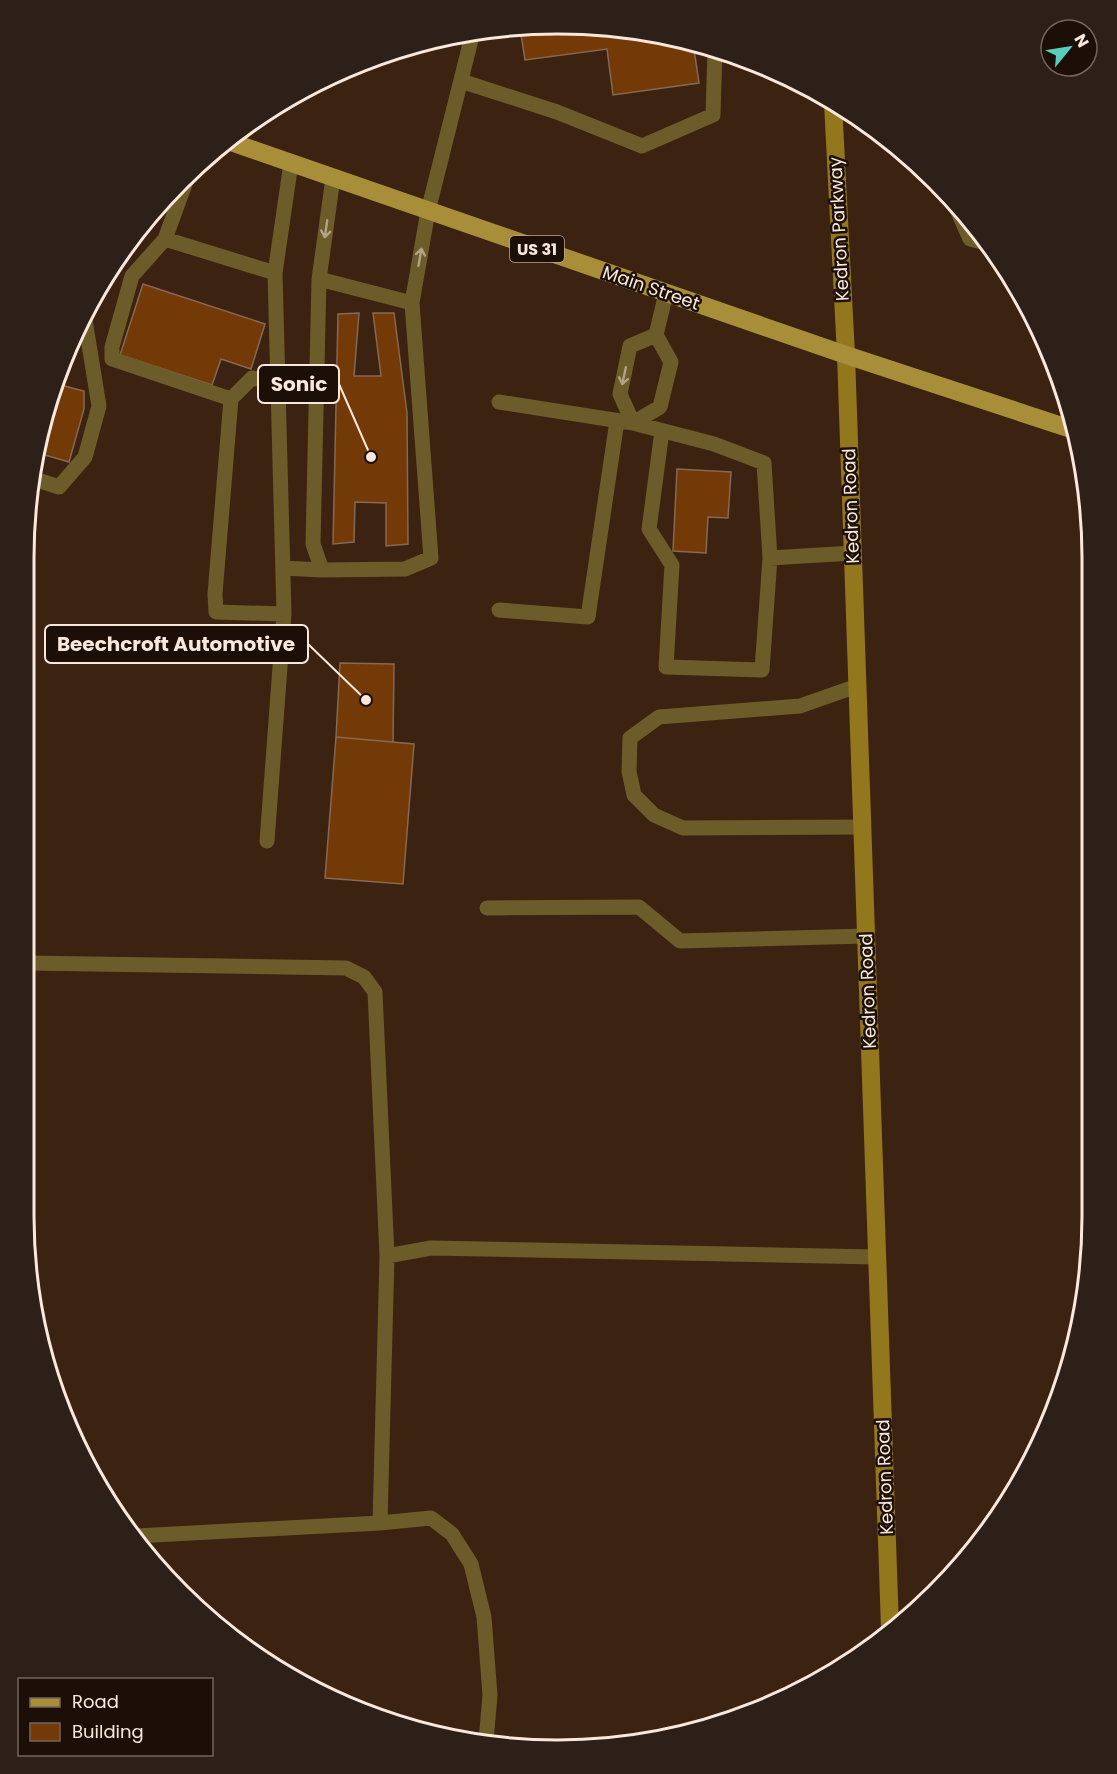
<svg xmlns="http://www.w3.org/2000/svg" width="1117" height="1774" font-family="Poppins,sans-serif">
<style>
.building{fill:#733907;stroke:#876854;stroke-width:1.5}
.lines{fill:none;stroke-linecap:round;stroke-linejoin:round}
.lane{stroke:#6c5c2a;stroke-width:15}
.secondary{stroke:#92771d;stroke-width:18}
.primary{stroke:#a98e39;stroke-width:18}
.oneway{stroke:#b3a284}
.labels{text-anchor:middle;stroke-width:5;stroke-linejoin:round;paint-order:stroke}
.shield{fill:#1b0f08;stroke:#b7a79d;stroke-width:1.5}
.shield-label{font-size:16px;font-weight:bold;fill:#fae8dd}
.street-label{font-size:18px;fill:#fae8dd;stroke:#1b0f08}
.rim{fill:none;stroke:#fae8dd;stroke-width:3}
.leader{fill:none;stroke:#fae8dd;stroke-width:2}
.callout-dot{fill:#fae8dd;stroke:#1b0f08;stroke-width:2}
.callout{fill:#1b0f08;stroke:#fae8dd;stroke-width:2}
.callout-label{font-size:20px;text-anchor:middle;font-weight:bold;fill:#fae8dd}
</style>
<rect width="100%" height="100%" fill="#3c2210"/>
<path class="building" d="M594,25L693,42L699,83L613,95L607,49L525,60L520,28Z
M143,284L265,324L251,369L221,359L212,385L120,355Z
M359,313L354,376H381L373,313H394L407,413L408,544L386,546V503L355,502L354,542L333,544L338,314Z
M57,384L84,391V409L69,462L38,453Z
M677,469L731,472L728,518L708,517L706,553L673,551Z
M340,663L394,664L393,742L336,737Z
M336,737L414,744L403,884L325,878Z"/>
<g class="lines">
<path class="lane" d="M461,81L557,112L642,146L713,115L715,49
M188,176L165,239L275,273L291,163
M333,178L319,279L313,544L322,570L405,569L431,558L412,303L428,211L473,32
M955,205L970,239L990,244
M165,239L132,276L112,347V359L231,399L215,594L216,612L284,614
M319,279L412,303
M656,335L630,346L620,394L633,423L660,407L671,362L656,335L666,293
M231,399L252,378L278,382
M499,402L633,423L714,444L764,463L770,558L853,553
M662,431L649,529L672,565L666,667L762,670L770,558
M31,478L59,487L85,457L99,406L85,320
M283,568L322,570
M499,610L588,617L617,421
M857,686L800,706L659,717L630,738L629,771L634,795L654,815L683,828L863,827
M267,841L284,614L275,273
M487,908L639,907L680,941L866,936
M26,963L346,968L364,977L375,992L387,1256L431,1248L877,1257
M380,1523L387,1256
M136,1536L380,1523L431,1518L452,1534L471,1564L484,1617L490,1695L486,1741"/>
<path class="secondary" d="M833,103L846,355L890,1628"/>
<path class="primary" d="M228,141L846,355L1077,431"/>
</g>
<defs><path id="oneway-shaft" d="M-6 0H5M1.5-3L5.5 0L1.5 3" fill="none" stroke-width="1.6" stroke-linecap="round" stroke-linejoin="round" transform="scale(1.5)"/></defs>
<g class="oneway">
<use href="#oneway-shaft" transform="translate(326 229) rotate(98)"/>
<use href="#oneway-shaft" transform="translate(420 257) rotate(-80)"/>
<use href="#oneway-shaft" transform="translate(624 376) rotate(102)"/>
</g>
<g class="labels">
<rect class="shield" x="510" y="236" width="54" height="26" rx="4.5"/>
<g class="shield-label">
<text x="537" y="255">US 31</text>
</g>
<g class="street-label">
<text transform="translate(839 229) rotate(-93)" y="6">Kedron Parkway</text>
<text transform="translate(651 288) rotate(19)" y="6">Main Street</text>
<text transform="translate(851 506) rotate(-92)" y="6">Kedron Road</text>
<text transform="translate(868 991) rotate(-92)" y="6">Kedron Road</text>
<text transform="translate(885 1477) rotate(-92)" y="6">Kedron Road</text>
</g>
</g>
<path d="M0 0H1117V1774H0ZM558 34H558A524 524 0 0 1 1082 558V1216A524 524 0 0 1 558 1740H558A524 524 0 0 1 34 1216V558A524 524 0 0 1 558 34Z" fill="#2d2019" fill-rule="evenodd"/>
<path class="rim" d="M558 34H558A524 524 0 0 1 1082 558V1216A524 524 0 0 1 558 1740H558A524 524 0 0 1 34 1216V558A524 524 0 0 1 558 34Z"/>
<path class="leader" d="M371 457L339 384M366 700L308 644"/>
<g class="callout-dot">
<circle cx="371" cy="457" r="6"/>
<circle cx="366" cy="700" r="6"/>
</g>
<g class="callout">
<rect x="258" y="365" width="81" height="38" rx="6"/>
<rect x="45" y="625" width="263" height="38" rx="6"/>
</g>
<g class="callout-label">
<text x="299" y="391">Sonic</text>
<text x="176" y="651">Beechcroft Automotive</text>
</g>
<rect x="18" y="1678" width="195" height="78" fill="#1b0f08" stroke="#74665d" stroke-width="1.5"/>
<rect x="30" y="1698" width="30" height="9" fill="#a98e39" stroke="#74665d" stroke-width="1.5"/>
<text x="72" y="1708" font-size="18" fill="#fae8dd">Road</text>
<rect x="30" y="1723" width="30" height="18" fill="#733907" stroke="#74665d" stroke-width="1.5"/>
<text x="72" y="1738" font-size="18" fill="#fae8dd">Building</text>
<g transform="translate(1069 48) rotate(60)"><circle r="28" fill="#1b0f08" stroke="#74665d" stroke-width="1.5"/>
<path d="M0-4.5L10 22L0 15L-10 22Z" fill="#5acebd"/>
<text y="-9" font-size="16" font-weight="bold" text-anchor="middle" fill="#fae8dd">N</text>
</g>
</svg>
